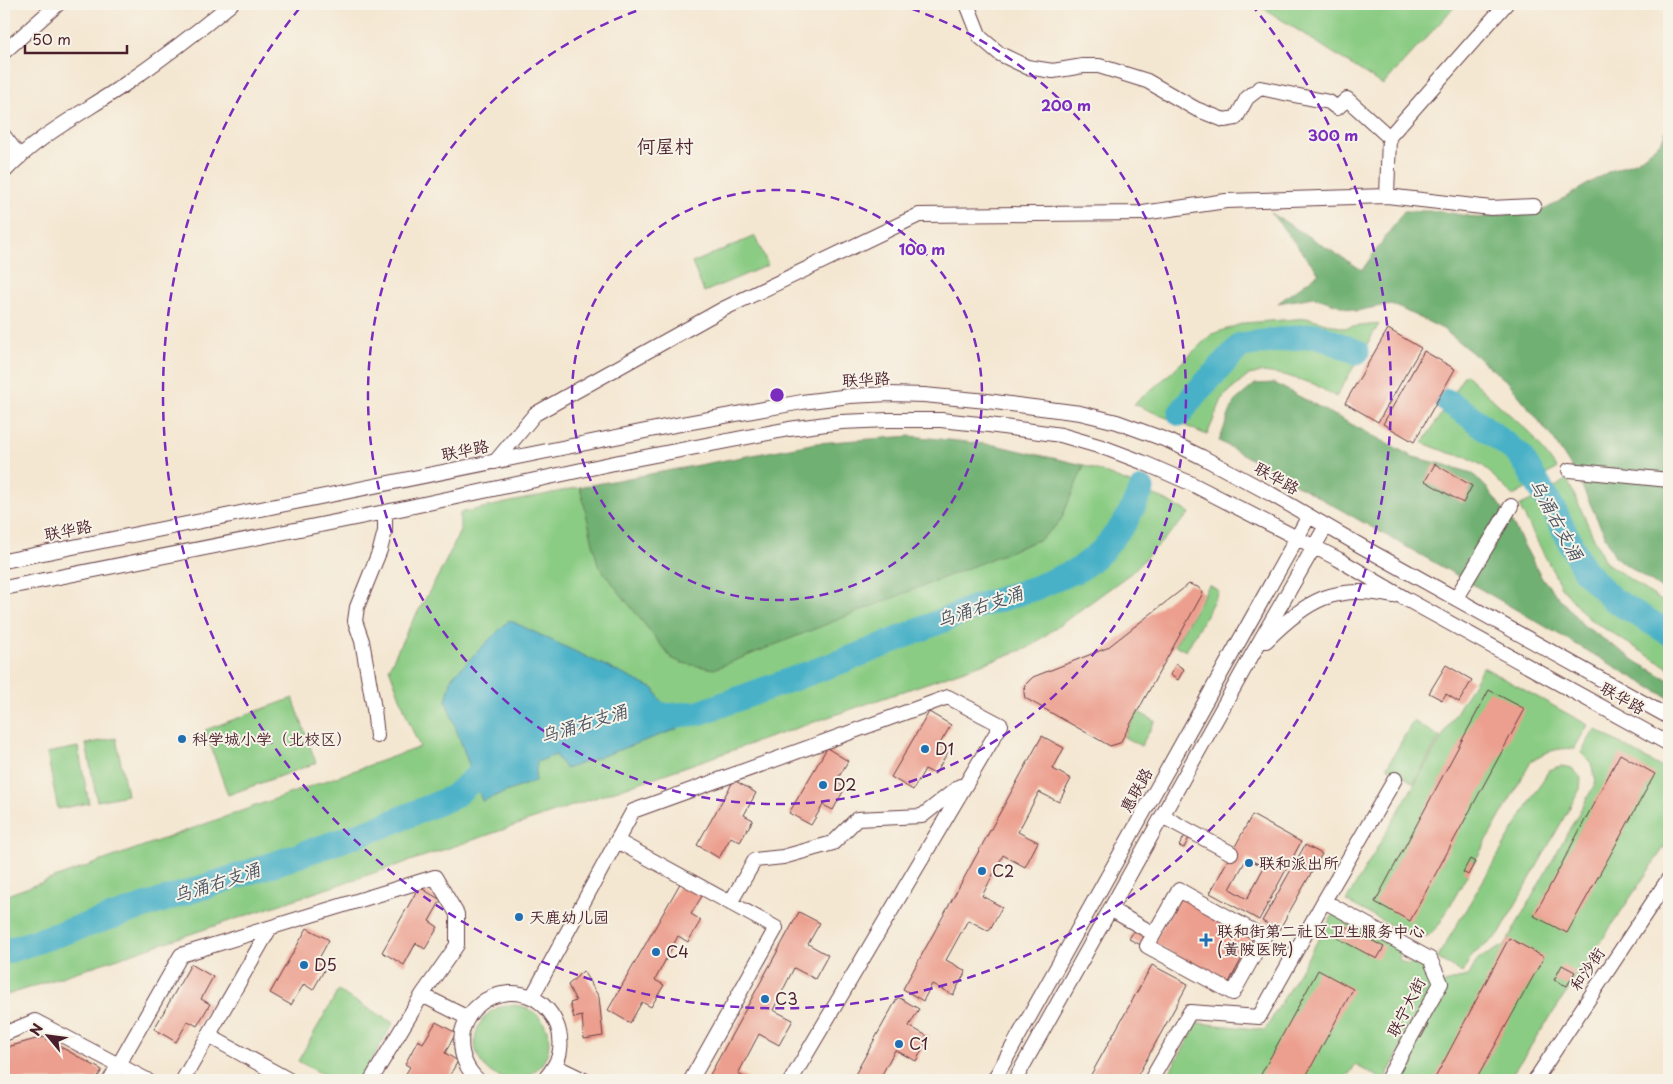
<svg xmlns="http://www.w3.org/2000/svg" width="1673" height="1084" font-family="'Playpen Sans','LXGW WenKai TC',sans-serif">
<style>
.green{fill:#8bcc84;stroke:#6a7658}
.forest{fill:#70b072;stroke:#5d684e}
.water{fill:#48b1c7;stroke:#496879}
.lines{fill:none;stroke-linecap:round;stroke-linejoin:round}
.river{stroke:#48b1c7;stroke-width:25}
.building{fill:#ec9f8e;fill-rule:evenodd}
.minor-casing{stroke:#643d44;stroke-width:16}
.minor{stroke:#fff;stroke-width:14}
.ring{fill:none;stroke:#7b2cbf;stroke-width:2.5;stroke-dasharray:9 6}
.poi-dot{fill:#1f6fb2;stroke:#f7f3e8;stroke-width:2}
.labels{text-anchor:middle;stroke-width:4;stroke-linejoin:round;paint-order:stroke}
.street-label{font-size:16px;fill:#4a1f2b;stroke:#f7f3e8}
.poi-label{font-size:16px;fill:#4a1f2b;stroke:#f7f3e8;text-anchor:start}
.water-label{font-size:18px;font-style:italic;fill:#495262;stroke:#f7f3e8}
.quarter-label{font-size:19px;fill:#4a1f2b;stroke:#f7f3e8}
.centre{fill:#7b2cbf;stroke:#f7f3e8;stroke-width:2.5}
.ring-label{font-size:15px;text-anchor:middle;font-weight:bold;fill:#7b2cbf;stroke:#f7f3e8;stroke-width:4;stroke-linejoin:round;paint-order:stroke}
</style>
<rect width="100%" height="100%" fill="#f7f3e8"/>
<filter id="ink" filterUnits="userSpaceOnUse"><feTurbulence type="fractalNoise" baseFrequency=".02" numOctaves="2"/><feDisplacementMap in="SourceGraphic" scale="10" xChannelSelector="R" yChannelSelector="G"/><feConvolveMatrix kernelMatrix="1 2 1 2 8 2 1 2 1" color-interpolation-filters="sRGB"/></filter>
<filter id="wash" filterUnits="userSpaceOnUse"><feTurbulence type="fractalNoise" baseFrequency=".0096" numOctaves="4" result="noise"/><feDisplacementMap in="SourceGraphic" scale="20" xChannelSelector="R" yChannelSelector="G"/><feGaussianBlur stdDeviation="1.12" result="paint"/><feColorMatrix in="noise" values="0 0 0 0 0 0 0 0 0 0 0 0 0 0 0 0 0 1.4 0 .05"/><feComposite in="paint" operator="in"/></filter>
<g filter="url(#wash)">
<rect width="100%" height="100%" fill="#f4e7d2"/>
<path class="green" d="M1257,4H1457L1383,85Z
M755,236L768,265L704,292L692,263Z
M1309,318L1343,328L1379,324L1336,397L1314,384L1284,375L1263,372L1249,375L1223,397L1207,435L1134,404L1165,378L1212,334L1244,323Z
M1465,374L1531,434L1557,469L1541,477L1512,440L1451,397Z
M1446,406L1468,421L1517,459L1533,485L1513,496L1483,466L1467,457L1449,453L1423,443Z
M1084,465L1135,485L1190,513L1131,573L1028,648L482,837L4,996V896L420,747L411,727L389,668L405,635L443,567L460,531V513L580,487L599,565L1060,522Z
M1567,479L1605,562L1669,606V629L1618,598L1589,568L1549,491Z
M1541,495L1565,548L1582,576L1611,605L1669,639V668L1621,639L1588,618L1561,587L1519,506Z
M1209,585L1219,591L1186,651L1175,645Z
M1483,667L1588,725L1574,749C1558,747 1546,752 1532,760L1439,925L1428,936H1411L1346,901Z
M293,698L316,763L228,795L205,730Z
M1138,712L1155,721L1141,746L1124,737Z
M1413,721L1440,737L1414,783L1387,767Z
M1595,729L1669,772V840L1508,1080H1390L1442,984L1469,975L1478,959L1505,945L1596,782L1591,763L1581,753Z
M116,738L127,795L97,801L86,744Z
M78,747L89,803L58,809L47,753Z
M1561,766L1572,768L1581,778L1580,789L1498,936L1472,955L1462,973L1437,958L1549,770Z
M1334,913L1401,949L1399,960L1408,965L1418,958L1428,964L1436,985L1384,1080L1355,1065L1350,1073L1341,1080H1165L1198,1023L1265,1030Z
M338,991L393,1023L360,1080H333L298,1061Z
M475 1042a37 37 0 1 1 74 0a37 37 0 1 1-74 0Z"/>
<path class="forest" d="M1669,122V594L1615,557L1577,476L1554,440L1509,383L1443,329L1391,304L1356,311L1314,297L1278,303L1319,273L1271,213L1362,270L1404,211H1440L1478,218L1546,209L1608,172L1637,161L1662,141Z
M1274,383L1413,457L1446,465L1472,473L1487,488L1510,519L1541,577L1583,625L1637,662L1669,680V698L1451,572L1219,441L1234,402L1255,384Z
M911,436L994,445L1084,465L1060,522L1041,539L714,669L682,663L671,658L598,565L580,487L817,443Z"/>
<path class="water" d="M509,620L654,689L677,729L566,769L555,755L537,762L535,781L482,801L446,701L452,677Z"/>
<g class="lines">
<path class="river" d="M1447,401L1467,414L1520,455L1555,512L1584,570L1612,599L1669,633
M1180,414L1194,395L1241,345L1316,335L1357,352
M638,708L640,707L667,716L699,713L859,655L973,608L1035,588L1080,569L1103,550L1126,521L1142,489
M4,952L274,864L383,826L453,797L500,756"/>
</g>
<g id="blocks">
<path class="building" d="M1388,329L1421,348L1378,422L1345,403Z
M1424,351L1455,369L1414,442L1383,424Z
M1435,464L1472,486L1463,503L1425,481Z
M1189,584L1198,587L1203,593L1120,743L1110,746L1025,698L1024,693L1025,685L1033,677L1107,648Z
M1176,664L1184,669L1178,680L1170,675Z
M1446,665L1472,680L1459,702L1446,694L1442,700L1429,693Z
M1489,690L1525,709L1410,921L1375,902Z
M929,712L951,725L938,747L948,752L935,774L925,769L913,790L891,777Z
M1042,736L1064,748L1053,769L1071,779L1059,802L1039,792L1018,832L1038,842L1025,867L1003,855L982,896L1002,907L989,931L968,920L946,960L966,971L953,995L932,984L923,1001L903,989Z
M827,748L848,761L836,782L845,788L833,810L823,805L811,825L789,813Z
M1620,754L1655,774L1567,933L1534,916Z
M734,780L756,793L744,815L753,820L740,842L731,837L719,858L697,845Z
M1252,815L1301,842L1259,920L1210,893ZM1247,858L1264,867L1247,899L1230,889Z
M1186,834L1190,836L1184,848L1179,846Z
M1305,845L1322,854L1279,930L1262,921Z
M1470,859L1475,862L1468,875L1463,872Z
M682,880L704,893L691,914L701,920L688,942L678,936L655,980L664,985L651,1007L642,1002L630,1023L608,1010Z
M419,887L441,900L429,921L438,927L425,949L416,943L404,965L382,952Z
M1180,895L1254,936L1228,984L1154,943Z
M799,912L820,923L808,944L828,955L815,979L794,968L773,1010L793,1020L779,1045L759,1034L738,1074L750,1080H707Z
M1343,925L1384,947L1377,959L1337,938Z
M307,928L329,940L317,962L326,967L313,990L304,984L291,1005L270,993Z
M1135,929L1150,937L1145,947L1129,939Z
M1509,938L1544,957L1476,1080H1434Z
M191,964L213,977L201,999L210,1004L197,1026L188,1021L176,1042L154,1029Z
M1152,965L1188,984L1149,1055L1135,1080H1088Z
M1562,965L1575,972L1567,986L1554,980Z
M1318,970L1353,989L1304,1080H1258Z
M583,971L599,997L603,1036L584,1039L582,1016L574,1018L570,1003L576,1001L568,985Z
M898,997L919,1009L909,1026L929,1037L916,1061L895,1050L879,1080H852Z
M436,1022L456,1033L445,1053L458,1061L447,1080H402L410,1067L405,1064L418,1040L423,1043Z
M1423,1023L1428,1025L1421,1038L1416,1036Z
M43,1037L102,1070L96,1080H4V1048Z"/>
</g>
</g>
<g filter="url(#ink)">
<use href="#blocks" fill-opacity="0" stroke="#643d44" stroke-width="1"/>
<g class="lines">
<g class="minor-casing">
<path id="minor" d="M967,4L980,37L1000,54L1027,67L1053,71L1083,66H1099L1147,81L1196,109L1224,120L1236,118L1247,98L1260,88L1329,102L1337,108L1347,99L1389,137
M4,52L58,4
M4,136L20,157
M4,172C37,136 81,114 121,87C159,61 196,33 231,4
M1387,196L1389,137L1506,4
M495,462L535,414L723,309L919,215L1143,213L1226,201L1387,196L1491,208L1534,206
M1569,470L1669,480
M4,561L670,426L802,402L850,396L889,394L924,395L987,401L1080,413L1117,422L1169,441L1202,457L1271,494L1361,546L1669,717
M4,588L400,509L619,462L789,429L841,422L889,420H941L989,425L1061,435L1105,448L1142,462L1190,483L1338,559L1406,599L1669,744
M1456,598L1511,506
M1266,641C1307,600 1335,583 1393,596
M377,736L374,709L362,641L355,621L357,607L380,550L385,531V512
M1162,816L1231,853
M617,841L776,928L691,1080
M1324,901L1395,779
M730,903L755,860L783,857L833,843L857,819L922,816L960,786
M1110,909L1154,934L1179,890L1264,937L1233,993L1147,946L1154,934
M422,995L468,1018
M532,997L633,811L948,697L1001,725L791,1080
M4,1034L35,1021L147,1080
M209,1036L289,1080
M555,1066L584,1080
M184,1078L270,928
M110,1080L181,955L435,877L457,914V945L422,995L371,1080
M478,1080C464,1067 459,1051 462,1032C465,1020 471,1011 480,1004C488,997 498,994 509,993C540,991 564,1020 560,1050C559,1062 551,1072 544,1080
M994,1080L1309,516
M1015,1080L1252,655L1326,526
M1151,1080L1190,1012L1259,1017L1324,901L1430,959L1441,983L1387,1080
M1535,1080L1669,878"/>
</g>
<use href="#minor" class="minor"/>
</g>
</g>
<g class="ring">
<circle cx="777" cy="395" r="205"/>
<path d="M897 4A409 409 0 1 1 657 4"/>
<path d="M1251 4A614 614 0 1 1 303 4"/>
</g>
<g class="poi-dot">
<circle cx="182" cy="739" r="5"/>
<circle cx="925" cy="749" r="5"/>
<circle cx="823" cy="785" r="5"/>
<circle cx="1249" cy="863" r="5"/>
<circle cx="982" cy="871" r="5"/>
<circle cx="519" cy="917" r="5"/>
<path d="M1203.5 932.5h5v5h5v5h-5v5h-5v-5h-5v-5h5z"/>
<circle cx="656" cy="952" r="5"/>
<circle cx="304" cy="965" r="5"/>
<circle cx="765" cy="999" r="5"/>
<circle cx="899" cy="1044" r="5"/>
</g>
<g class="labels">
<g class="street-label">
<text transform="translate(866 379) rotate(-3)" y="6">联华路</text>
<text transform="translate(465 450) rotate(-11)" y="6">联华路</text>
<text transform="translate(1277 478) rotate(29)" y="6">联华路</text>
<text transform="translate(68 530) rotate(-11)" y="6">联华路</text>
<text transform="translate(1623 698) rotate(29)" y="6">联华路</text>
<text transform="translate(1136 790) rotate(-61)" y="6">惠联路</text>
<text transform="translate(1587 969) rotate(-56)" y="6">和沙街</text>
<text transform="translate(1406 1007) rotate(-63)" y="6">联宁大街</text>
</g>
<g class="poi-label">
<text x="192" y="745">科学城小学（北校区）</text>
<text x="935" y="755">D1</text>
<text x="833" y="791">D2</text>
<text x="1259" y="869">联和派出所</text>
<text x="992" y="877">C2</text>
<text x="529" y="923">天鹿幼儿园</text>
<text x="1217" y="937">联和街第二社区卫生服务中心<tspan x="1217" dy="18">(黄陂医院)</tspan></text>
<text x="666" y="958">C4</text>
<text x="314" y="971">D5</text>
<text x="775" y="1005">C3</text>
<text x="909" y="1050">C1</text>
</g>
<g class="water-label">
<text transform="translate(1556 520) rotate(61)" y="6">乌涌右支涌</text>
<text transform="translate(980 607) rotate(-19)" y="6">乌涌右支涌</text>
<text transform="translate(584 724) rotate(-17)" y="6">乌涌右支涌</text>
<text transform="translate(217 883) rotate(-18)" y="6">乌涌右支涌</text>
</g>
<g class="quarter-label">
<text x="665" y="153">何屋村</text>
</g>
</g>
<circle cx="777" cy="395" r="8" class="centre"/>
<g class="ring-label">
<text x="1066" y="111">200 m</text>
<text x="1333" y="141">300 m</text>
<text x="922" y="255">100 m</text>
</g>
<rect width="1673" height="1084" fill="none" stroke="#f7f3e8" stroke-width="20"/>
<g transform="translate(48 1036) rotate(299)" stroke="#f7f3e8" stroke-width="4" paint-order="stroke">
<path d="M0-4L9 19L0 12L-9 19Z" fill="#4a1f2b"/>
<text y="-8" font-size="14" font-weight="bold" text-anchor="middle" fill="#4a1f2b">N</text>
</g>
<path d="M25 45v8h102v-8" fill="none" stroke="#4a1f2b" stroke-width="2.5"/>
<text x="32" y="45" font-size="15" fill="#4a1f2b" stroke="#f7f3e8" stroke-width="4" paint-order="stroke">50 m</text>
</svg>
